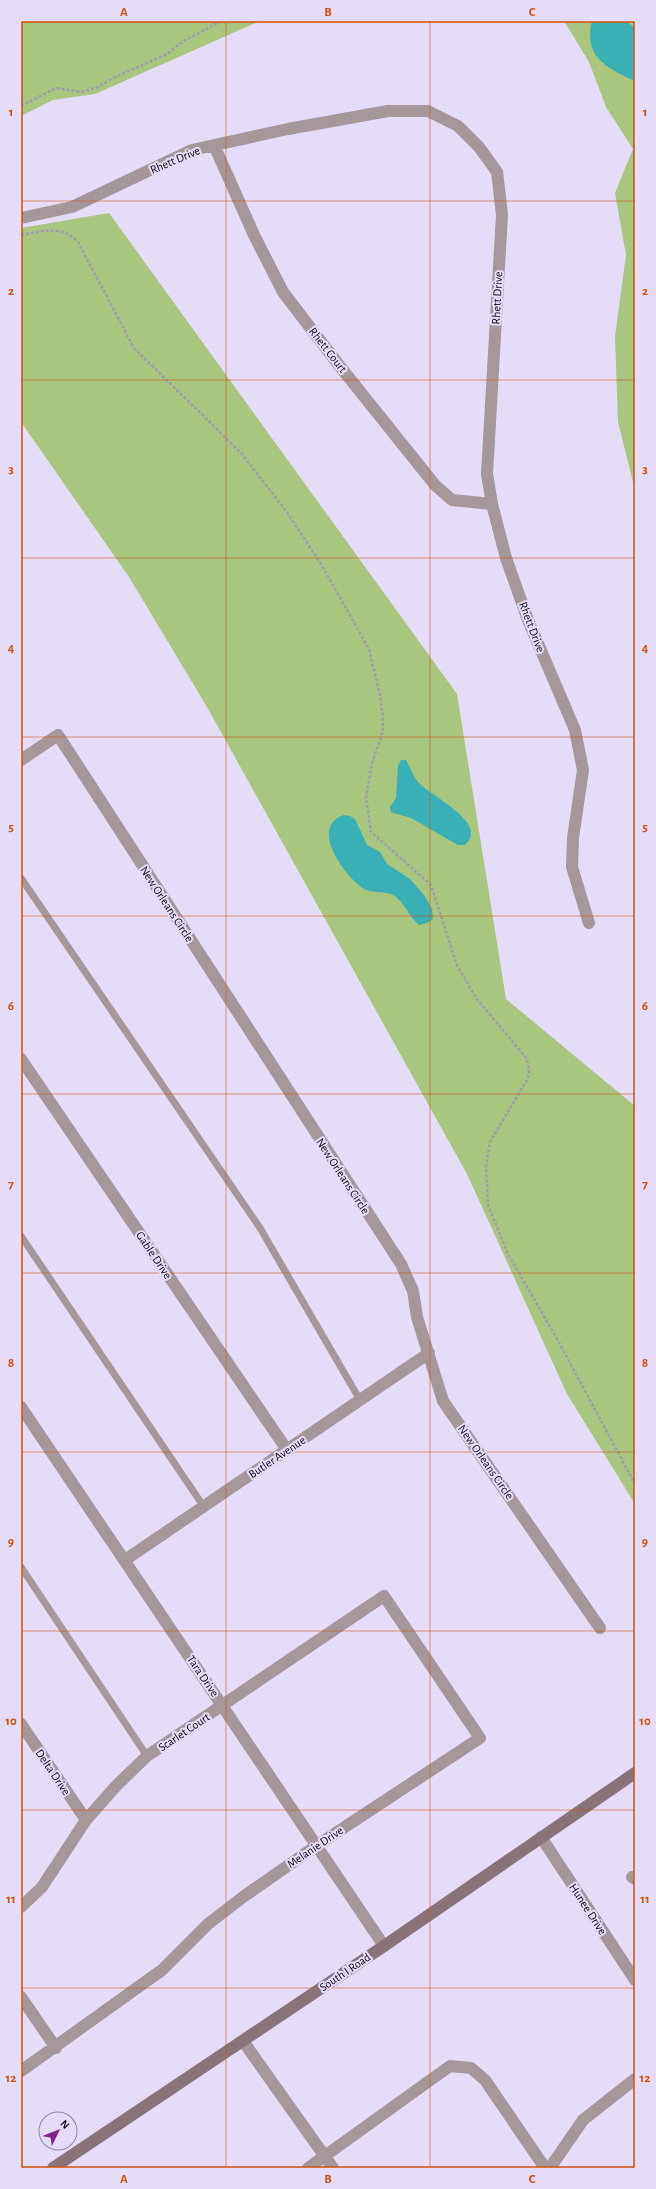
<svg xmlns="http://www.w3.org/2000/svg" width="656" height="2189" font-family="'Alegreya Sans',sans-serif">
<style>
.green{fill:#a9c67f}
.water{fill:#39afb6}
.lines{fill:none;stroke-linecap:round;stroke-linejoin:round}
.path{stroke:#a19aaf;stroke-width:2.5;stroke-dasharray:3 2;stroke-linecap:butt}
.lane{stroke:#a5979a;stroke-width:7}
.street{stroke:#a5979a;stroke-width:12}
.secondary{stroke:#887478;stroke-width:12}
.grid{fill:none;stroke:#d2510d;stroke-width:1;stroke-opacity:0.55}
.labels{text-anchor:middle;stroke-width:4;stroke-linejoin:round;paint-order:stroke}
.street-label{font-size:12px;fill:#0f0c14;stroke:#e5dcf7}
.neatline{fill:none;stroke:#d2510d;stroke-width:1.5}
.grid-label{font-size:13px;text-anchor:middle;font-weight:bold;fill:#d2510d}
</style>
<rect width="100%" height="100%" fill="#e5dcf7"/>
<path class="green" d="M21,21H260L95,94L53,100L21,116Z
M564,21H635V490L618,422L615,336L626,255L615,193L633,149L606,107L589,62Z
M109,213L457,694L506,999L635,1106V1504L567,1394L467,1174L207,707L129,577L21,422V228Z"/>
<path class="water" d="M592,21H626L635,28V81C607,68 583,57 592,21Z
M401,760H406C410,767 413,776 418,782C430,796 490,823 465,845H458L411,818L391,812L390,807L396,798L398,766Z
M344,815L350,816L355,819L367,845L380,852L387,864L410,879L424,895L432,909L433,919L427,923L419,925C409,917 406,905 396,897C389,890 375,894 364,889C345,877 308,827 344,815Z"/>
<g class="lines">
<path class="path" d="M21,106L56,88L81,92L98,87L113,78L167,54L182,42L221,21
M21,235C42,231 62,225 78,242L134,348L241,453L286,511L321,564L369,649L380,695L383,718V731L372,763L366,798L371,832L431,885L457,965L476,998L527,1059L529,1072L527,1080L490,1142L486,1167L488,1205L508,1254L556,1337L635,1484"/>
<path class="lane" d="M21,878L260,1228L360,1400
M21,1236L204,1507
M21,1567L147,1756"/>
<path class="street" d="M214,145L254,235L283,292L338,364L435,485L452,500L492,504
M21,218L72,207L192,150L288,129L388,111H428L458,126L479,147L497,172L502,215L487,474L492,504L506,558L528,620L575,730L583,770L573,838L572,867L589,923
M21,760L58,735L401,1264L413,1291L417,1317L443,1401L600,1628
M21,1059L287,1450
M21,1407L384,1946
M125,1560L429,1353
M21,1724L86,1820
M541,1837L635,1980
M632,1877L635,1879
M21,1907L42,1887L86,1820L116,1786L147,1756L384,1596L480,1738L316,1846L243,1897L208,1924L162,1970L21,2071
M21,1997L56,2048
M243,2041L333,2168
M308,2168L450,2066L471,2068L485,2080L545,2168
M550,2168L583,2120L635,2079"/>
<path class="secondary" d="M53,2168L384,1946L635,1773"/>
</g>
<path class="grid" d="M226,21V2168M430,21V2168M21,201H635M21,380H635M21,558H635M21,737H635M21,916H635M21,1094H635M21,1273H635M21,1452H635M21,1631H635M21,1810H635M21,1988H635"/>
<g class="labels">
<g class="street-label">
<text transform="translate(175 160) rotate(-23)" y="4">Rhett Drive</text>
<text transform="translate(497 298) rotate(-87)" y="4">Rhett Drive</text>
<text transform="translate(328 350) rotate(52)" y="4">Rhett Court</text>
<text transform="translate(532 627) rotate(69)" y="4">Rhett Drive</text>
<text transform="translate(167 904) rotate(57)" y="4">New Orleans Circle</text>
<text transform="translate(343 1176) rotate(57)" y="4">New Orleans Circle</text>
<text transform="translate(154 1255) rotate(56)" y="4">Gable Drive</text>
<text transform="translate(277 1457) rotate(-34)" y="4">Butler Avenue</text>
<text transform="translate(486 1462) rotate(55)" y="4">New Orleans Circle</text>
<text transform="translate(203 1676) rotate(56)" y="4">Tara Drive</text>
<text transform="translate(184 1732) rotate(-34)" y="4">Scarlet Court</text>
<text transform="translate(53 1772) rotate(56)" y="4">Delta Drive</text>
<text transform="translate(315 1847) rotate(-34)" y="4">Melanie Drive</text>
<text transform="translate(588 1909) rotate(57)" y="4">Hunee Drive</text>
<text transform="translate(345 1972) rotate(-34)" y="4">South I Road</text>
</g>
</g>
<rect width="656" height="2189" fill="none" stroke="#e5dcf7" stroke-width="44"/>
<g transform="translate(58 2131) rotate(47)"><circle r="19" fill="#e5dcf7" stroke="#8f899c"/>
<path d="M0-3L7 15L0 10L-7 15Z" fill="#7e2592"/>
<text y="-6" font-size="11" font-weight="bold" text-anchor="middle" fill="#0f0c14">N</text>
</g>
<rect x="22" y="22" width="612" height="2145" class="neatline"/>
<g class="grid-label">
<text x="124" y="16">A</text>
<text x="328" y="16">B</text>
<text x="532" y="16">C</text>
<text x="11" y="116">1</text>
<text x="645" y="116">1</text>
<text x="11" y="295">2</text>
<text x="645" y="295">2</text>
<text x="11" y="473">3</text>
<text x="645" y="473">3</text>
<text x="11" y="652">4</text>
<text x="645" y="652">4</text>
<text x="11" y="831">5</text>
<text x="645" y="831">5</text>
<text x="11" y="1010">6</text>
<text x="645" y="1010">6</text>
<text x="11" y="1188">7</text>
<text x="645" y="1188">7</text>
<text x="11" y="1367">8</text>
<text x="645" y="1367">8</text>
<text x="11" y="1546">9</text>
<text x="645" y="1546">9</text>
<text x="11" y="1725">10</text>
<text x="645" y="1725">10</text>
<text x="11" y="1903">11</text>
<text x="645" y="1903">11</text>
<text x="11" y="2082">12</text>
<text x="645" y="2082">12</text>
<text x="124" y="2183">A</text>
<text x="328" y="2183">B</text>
<text x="532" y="2183">C</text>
</g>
</svg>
